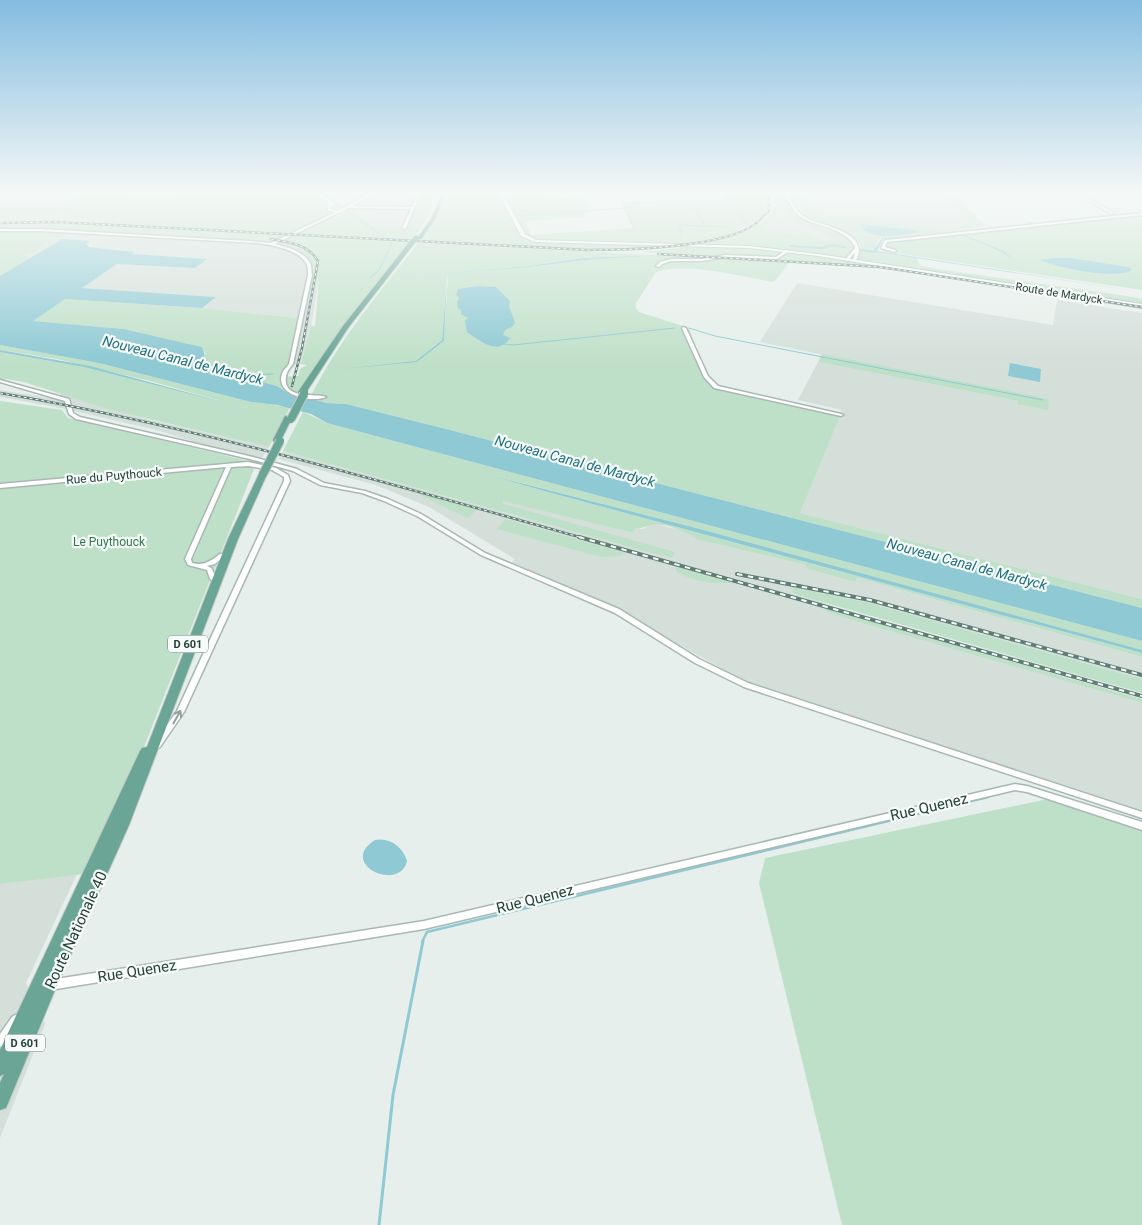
<svg xmlns="http://www.w3.org/2000/svg" width="1142" height="1225" font-family="Roboto,sans-serif">
<style>
.built{fill:#d4dfda}
.green{fill:#bfe0c8;fill-rule:evenodd}
.water{fill:#8ec9d4}
.lines{fill:none;stroke-linecap:round;stroke-linejoin:round}
.stream-far2{stroke:#8ec9d4;stroke-width:1}
.stream-far1{stroke:#8ec9d4;stroke-width:2.5}
.stream{stroke:#8ec9d4;stroke-width:3}
.canal{fill:#8ec9d4;fill-rule:evenodd}
.street-casing{stroke:#a8b8b2;stroke-width:3}
.secondary-casing{stroke:#a4bbb3;stroke-width:2}
.primary-casing{stroke:#c2cac8;stroke-width:2}
.street{fill:#fff;fill-rule:evenodd}
.secondary{fill:#fff;fill-rule:evenodd}
.primary{fill:#6aa596;fill-rule:evenodd}
.rail-far1-casing{stroke:#5f7d75;stroke-width:2.5}
.rail-casing{stroke:#5f7d75;stroke-width:4}
.rail-far1{stroke:#f7fbf9;stroke-width:1;stroke-dasharray:3;stroke-linecap:butt}
.rail{stroke:#f7fbf9;stroke-width:2;stroke-dasharray:5.5;stroke-linecap:butt}
.primary-bridge-far2-casing{stroke:#c2cac8;stroke-width:6;stroke-linecap:butt}
.primary-bridge-far1-casing{stroke:#c2cac8;stroke-width:8;stroke-linecap:butt}
.primary-bridge-casing{stroke:#c2cac8;stroke-width:10;stroke-linecap:butt}
.primary-bridge-far2{stroke:#6aa596;stroke-width:5}
.primary-bridge-far1{stroke:#6aa596;stroke-width:6}
.primary-bridge{stroke:#6aa596;stroke-width:8}
.oneway{stroke:#92a09c}
.labels{text-anchor:middle;stroke-width:4.5;stroke-linejoin:round;paint-order:stroke}
.far-street-label{font-size:11px;fill:#24423a;stroke:#f7fbf9}
.shield{fill:#f7fbf9;stroke:#637a73;stroke-width:1}
.shield-label{font-size:11px;font-weight:bold;fill:#24423a}
.street-label{font-size:12px;fill:#24423a;stroke:#f7fbf9}
.park-label{font-size:12px;fill:#2d7a4b;stroke:#f7fbf9}
.water-label{font-size:14px;font-style:italic;fill:#1c6f80;stroke:#f7fbf9}
.near-street-label{font-size:15px;fill:#24423a;stroke:#f7fbf9}
</style>
<rect width="100%" height="100%" fill="#e6efeb"/>
<path class="built" d="M0,192H86L60,208H0Z
M379,192H422L406,228L372,225L352,210L354,206Z
M800,192H944L970,224L945,229L812,211Z
M777,211L788,212L787,218L797,221L837,240L823,241L803,231L799,235L773,232L765,228Z
M0,230H45L247,241L267,242L296,250L307,257L312,264V279L319,278L311,326L301,364L289,365L298,318L202,308L215,297L81,288L117,264L195,268L206,259L131,254L123,250L94,248L85,244L89,241L46,249L0,276Z
M797,283L1053,325L1057,300L1142,313V599L800,513L842,410L798,400L818,362L1018,401L1049,400L760,342Z
M0,390L50,398L62,394L151,420L269,447L261,459L198,443L157,430L61,408L0,397Z
M283,451L633,548L504,504L503,500L633,533L636,528L643,529L650,525H659L685,531L699,540L806,565V568L855,582L856,578L1142,657V679L866,602L790,587L794,594L826,603L825,611L1142,703V811L792,699L746,682L603,602L510,564L515,559L429,507L376,485L279,459Z
M77,874L26,983L45,1024L0,1138V884Z"/>
<path class="green" d="M86,192L144,197L230,192H325L343,205L368,192H379L354,206L352,210L372,225L406,228L422,192H430C437,211 422,226 411,240L66,222H0V208H60Z
M449,192H529L546,196L548,199L584,197L590,212L584,213L586,217L525,221L531,235L633,228L623,203L727,201L722,192H767C773,204 765,214 755,221C695,262 582,249 512,246C482,244 451,244 421,240L434,223Z
M771,192C790,192 786,206 799,216C812,227 834,231 850,239L855,248L861,249V245L855,238L804,214L787,192H800L812,211L945,229L970,224L944,192H955L985,226L931,234L880,238L873,251H869L916,258L921,266L945,270L1133,297L1142,299V307L875,266L640,252C664,250 794,238 771,192ZM777,211L788,212L787,218L797,221L836,240L823,241L803,231L799,235L773,232L765,228Z
M1142,215V290L881,251L888,241Z
M57,223L410,242L339,331L296,395L288,393L277,386L204,366L205,353L202,347L124,329L32,321L65,299L202,308L298,318L289,365L282,372L280,377L298,376L300,369L307,365L301,364L311,326H315L319,279H312C312,274 313,267 311,262C304,248 280,245 267,242L45,230H0V224Z
M32,231L63,234L32,252L23,254L22,256L31,257L0,276V232Z
M418,243L789,262L777,279L773,282C738,276 689,262 656,272L636,303V308L639,312L689,328C694,341 704,374 715,383C729,395 818,409 841,414L800,513L1142,599V608L438,427L346,404L327,403L310,398C338,341 379,293 418,243ZM636,256L586,260L529,267L400,277L530,266L583,258ZM448,276L444,341L417,362L343,369L415,362L442,340L446,283Z
M0,345L99,363L251,402L269,404L289,408L288,412L269,447L111,410L24,382L6,379L0,381V352L84,367L245,408L150,381L57,359L0,350Z
M822,354L1049,399L1048,410L1018,404V401L818,362Z
M0,401L62,410L68,418L253,462L250,467L254,469L134,772L84,874L0,884Z
M303,412L327,423L1142,641V650L700,529L483,473L548,492L1079,636L1142,653V657L857,578L855,582L805,568L806,565L699,540C686,532 668,523 652,525C645,526 643,529 636,528L633,533L503,501L504,504L675,552L672,558L633,548L283,451Z
M421,493L477,510L467,518L420,495Z
M505,519L622,552L624,554L619,556L601,557L497,529Z
M676,567L735,582C718,585 690,582 676,571Z
M790,587L866,602L1142,679V693L794,594Z
M826,608L1142,699V703L842,617L825,611Z
M1058,797L1142,824V1225H842L759,883L765,858Z"/>
<path class="water" d="M1142,212L1140,213L1057,223H1026L958,232L1004,251L1014,260L1000,251L954,232L925,237L883,239L877,251L1142,292L869,251H873L882,238L931,235L1026,223H1054Z
M862,224L921,231C904,235 873,242 860,226Z
M62,239L90,241L86,244L89,247L134,252L132,254L207,259L195,268L117,264L82,288L216,297L202,308L65,299L33,321L124,329L202,347C205,353 204,357 206,363L204,366L277,386L288,393L327,403L346,404L438,427L1142,608V641L327,423L311,414L277,405L251,402L99,363L0,345V276Z
M634,256H643L586,260L529,267L400,277L530,266L583,258Z
M1055,258H1070L1128,267L1132,270C1117,280 1057,268 1040,260Z
M447,276L444,341L417,362L343,369L416,361L442,340Z
M478,286L496,287L510,301L509,306L515,323L512,327L505,330L503,335L510,338C498,357 479,340 467,332L465,321L468,318L461,314V310L458,308L457,303L459,298L456,295L458,289Z
M0,350L90,366L245,408L84,367L0,352Z
M1010,363L1041,369L1040,382L1008,376Z
M482,473L700,529L1142,650V653L548,492Z
M375,840C390,837 403,847 407,861C400,893 337,864 375,840Z"/>
<g class="lines">
<path class="stream-far2" d="M617,192L634,229
M669,192L676,202
M723,192L747,224
M321,194L337,205
M584,196L592,211
M691,202L704,225
M623,203L728,200
M0,209L57,208
M63,209H67L94,194
M347,211L385,238
M1129,214L1142,212
M520,216L626,208
M1085,218L1110,215
M1070,221L1080,219
M1025,223H1048
M682,238L679,225L728,227
M370,278L379,270L392,243L389,242
M689,328L715,336L1043,400
M504,344L513,345L675,328
M205,363L252,375L273,374"/>
<path class="stream-far1" d="M422,942L427,932L988,797"/>
<path class="stream" d="M379,1225L393,1095L423,941"/>
<path class="canal" d="M832,244L847,247L845,248L832,246L821,249L791,247L789,246L791,245L821,247Z
M862,249L875,251L877,252L875,253L861,251V249Z"/>
<g class="street-casing">
<path id="street" d="M418,192H421L406,228L404,229L402,228L411,209L347,208L346,207L347,206L412,207Z
M784,192H787C791,200 795,209 802,215C817,226 857,228 859,250C859,254 857,258 856,262L853,261L855,252L848,261L845,260L855,248C849,229 818,227 802,218C793,212 789,201 784,192Z
M1072,192H1076L1114,213L1112,214Z
M338,211L340,212L275,244C286,247 304,251 310,263C312,266 311,271 312,275L293,364C288,370 285,374 286,383C289,399 316,393 326,397C312,403 275,396 282,374C283,370 287,367 289,364L308,275C308,271 308,266 306,263C297,249 272,245 257,243L40,231H0V229H40L249,241L271,243Z
M1142,213V215L887,242L885,247L895,250L896,251L894,252L881,248L884,241L886,240Z
M786,250L789,251L777,259L725,257L702,261H671L662,264L659,267L656,266L660,262L671,259H702L725,255L776,257Z
M683,327L686,328L708,376L718,386L841,414L843,415L841,416L714,388L704,377L682,328Z
M0,380L69,399L73,413L80,417L253,457L297,469L324,483L365,491L388,499L421,514L485,553L619,609L699,659L748,683L1142,812V818L744,687L695,663L615,613L481,555L417,516L384,501L362,493L320,485L293,471L250,459L76,419L69,414L65,401L0,382Z
M248,462L276,468L288,475L290,481L184,712L160,747L157,748L154,747L153,745L177,711L205,650H187L186,648L187,646H207L284,481V477L272,470L248,466L231,467L191,559L192,563C204,566 211,561 220,554H224L225,555L224,556L215,564L207,566L211,568L212,569L216,579L213,581L210,579L207,570L188,565L185,559L226,467L0,488V484Z
M1015,784L1027,786L1142,822V830L1027,792L1015,790L424,929L50,990L47,988L45,985L47,982L50,980L424,921Z
M15,1015L18,1017L20,1020L18,1023L3,1045L0,1047V1034L12,1017Z"/>
</g>
<g class="secondary-casing">
<path id="secondary" d="M314,192H319L335,204L334,206L331,205V209L338,211L372,192H378L339,213L328,211V202Z
M498,192H502L525,234L536,240L749,246L818,254L1142,304V308L818,256L749,248L535,242L521,236Z"/>
</g>
<g class="primary-casing">
<path id="primary" d="M443,192H447L435,219L421,239H417L431,219Z
M408,244L413,245L348,328L305,394H299L298,392L343,326Z
M285,416H291L292,418L280,442H274L273,440Z
M260,472H263L267,474L238,539L129,825L55,990L6,1108L0,1110V1083L4,1074L0,1076V1050L140,751L142,748L147,747L228,539Z"/>
</g>
<use href="#street" class="street"/>
<use href="#secondary" class="secondary"/>
<use href="#primary" class="primary"/>
<g class="rail-far1-casing">
<path id="rail-far1" d="M0,223L56,222L587,250C627,250 723,248 755,224C760,221 764,215 769,211V192
M271,239C288,242 308,244 318,261L302,348L292,386
M658,254L880,267L1142,307
M0,393C198,427 391,484 583,538"/>
</g>
<g class="rail-casing">
<path id="rail" d="M579,537L1142,696
M737,574L870,600L1142,675"/>
</g>
<use href="#rail-far1" class="rail-far1"/>
<use href="#rail" class="rail"/>
<g class="primary-bridge-far2-casing">
<path id="primary-bridge-far2" d="M410,245L416,238"/>
</g>
<g class="primary-bridge-far1-casing">
<path id="primary-bridge-far1" d="M303,396L305,392"/>
</g>
<g class="primary-bridge-casing">
<path id="primary-bridge" d="M291,419L304,394
M263,474L280,441"/>
</g>
<use href="#primary-bridge-far2" class="primary-bridge-far2"/>
<use href="#primary-bridge-far1" class="primary-bridge-far1"/>
<use href="#primary-bridge" class="primary-bridge"/>
</g>
<defs><path id="oneway-shaft" d="M-6 0H5M1.5-3L5.5 0L1.5 3" fill="none" stroke-width="1.6" stroke-linecap="round" stroke-linejoin="round" transform="scale(1.25)"/></defs>
<use class="oneway" href="#oneway-shaft" transform="translate(177 717) rotate(-61)"/>
<linearGradient id="sky" x2="0" y2="1"><stop stop-color="#84bce0"/><stop offset="0.53" stop-color="#f4f8f6"/><stop offset="1" stop-color="#f4f8f6" stop-opacity="0"/></linearGradient>
<rect width="1142" height="364" fill="url(#sky)"/>
<g class="labels">
<g class="far-street-label">
<text transform="translate(1059 293) rotate(9)" y="4">Route de Mardyck</text>
</g>
<g class="shield">
<rect x="168" y="635.5" width="40" height="17" rx="4"/>
<rect x="5" y="1034.5" width="40" height="17" rx="4"/>
</g>
<g class="shield-label">
<text x="188" y="648">D 601</text>
<text x="25" y="1047">D 601</text>
</g>
<g class="street-label">
<text transform="translate(114 476) rotate(-5)" y="4">Rue du Puythouck</text>
</g>
<g class="park-label">
<text x="109" y="546">Le Puythouck</text>
</g>
<g class="water-label">
<text transform="translate(183 360) rotate(14)" y="5">Nouveau Canal de Mardyck</text>
<text transform="translate(575 461) rotate(15)" y="5">Nouveau Canal de Mardyck</text>
<text transform="translate(967 564) rotate(15)" y="5">Nouveau Canal de Mardyck</text>
</g>
<g class="near-street-label">
<text transform="translate(929 807) rotate(-13)" y="5">Rue Quenez</text>
<text transform="translate(535 899) rotate(-14)" y="5">Rue Quenez</text>
<text transform="translate(76 930) rotate(-65)" y="5">Route Nationale 40</text>
<text transform="translate(137 971) rotate(-9)" y="5">Rue Quenez</text>
</g>
</g>
</svg>
